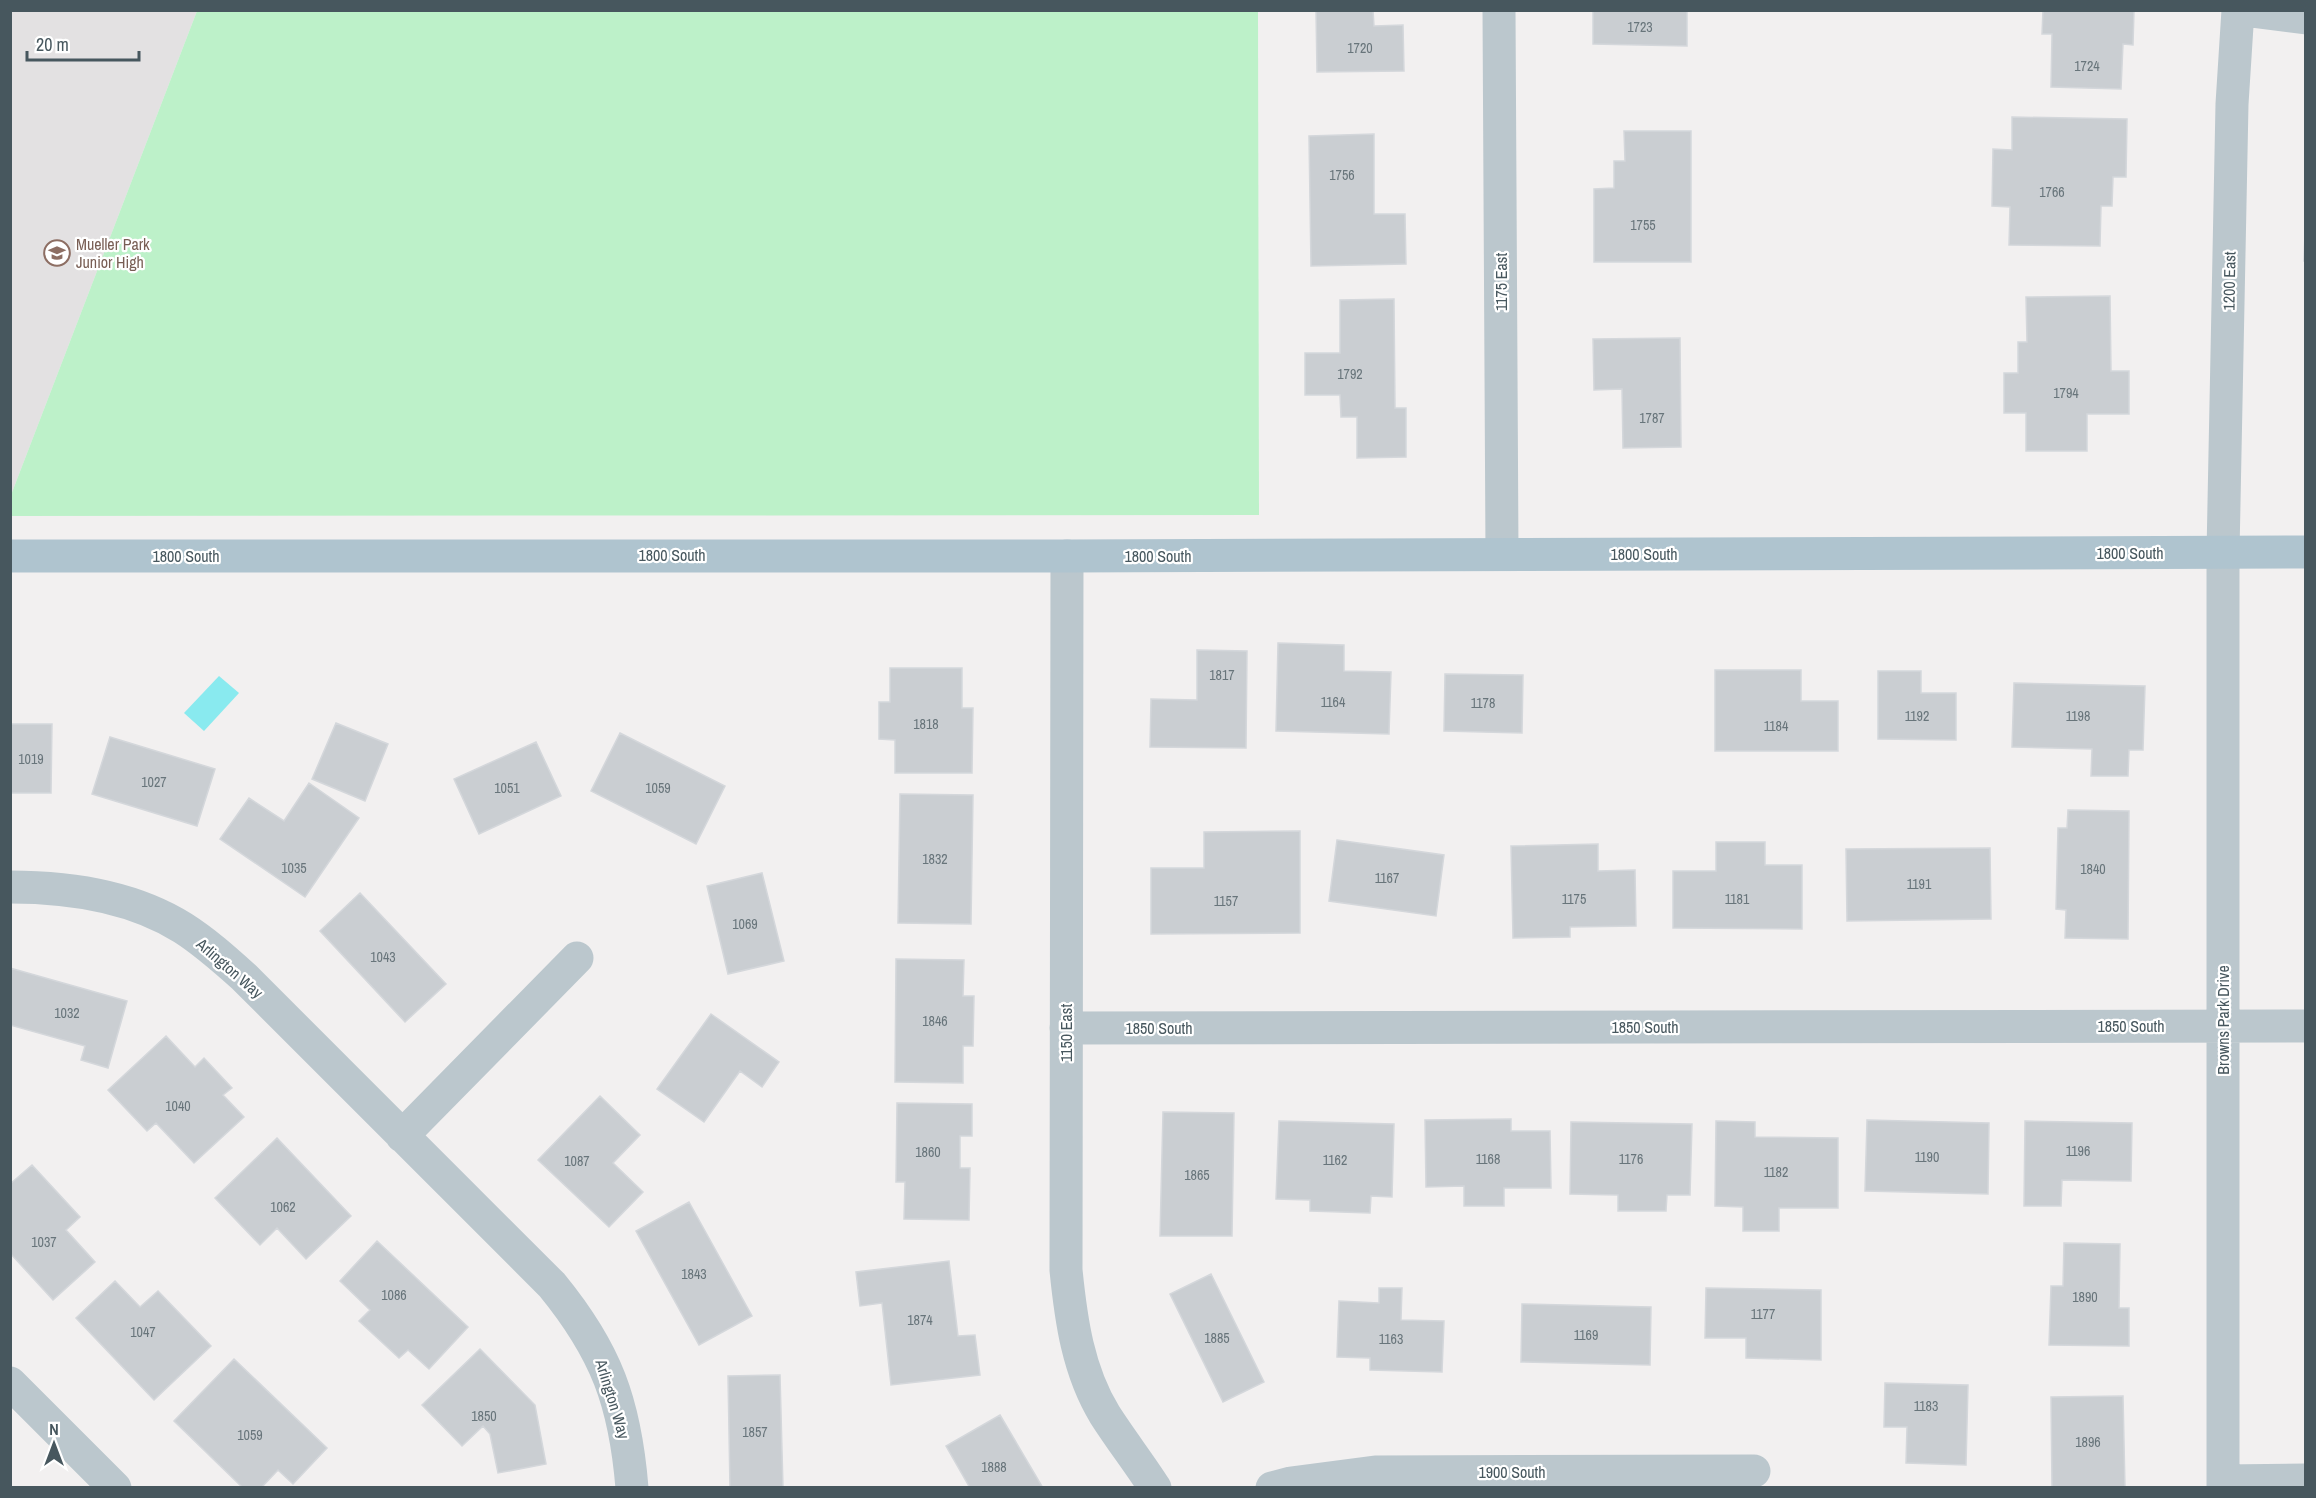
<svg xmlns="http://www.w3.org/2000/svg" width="2316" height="1498" font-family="'Archivo Narrow',sans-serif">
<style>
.education{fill:#e3e1e2}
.green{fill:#bdf1c9}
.water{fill:#89eaef}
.building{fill:#caced2;stroke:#d4d7db;stroke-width:1.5}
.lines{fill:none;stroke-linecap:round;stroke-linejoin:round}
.minor{stroke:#bbc7cd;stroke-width:33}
.major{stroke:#afc4cf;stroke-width:33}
.labels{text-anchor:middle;stroke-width:4.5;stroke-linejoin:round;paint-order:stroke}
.number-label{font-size:14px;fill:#68757b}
.education-label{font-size:16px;fill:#785e54;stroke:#fff;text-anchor:start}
.street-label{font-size:16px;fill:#47575e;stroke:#fff}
</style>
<rect width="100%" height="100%" fill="#f2f0f0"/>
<path class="education" d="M11,11H197L11,495Z"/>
<path class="green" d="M197,11H1258L1259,515L11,516V495Z"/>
<path class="water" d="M219,676L239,693L204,731L184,713Z"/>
<path class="building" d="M1316,10H1373L1374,26L1403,25L1404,71L1317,72Z
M1593,10H1687V46L1593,44Z
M2043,10H2134L2133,45L2123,44L2121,89L2051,87L2052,34H2042Z
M2012,117L2127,119L2126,177H2113L2112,206H2101L2100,246L2009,245L2010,207L1992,206L1993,149L2012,150Z
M1624,131H1691V262H1594V189L1614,188V161H1625Z
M1374,134V214H1405L1406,264L1311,266L1309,136Z
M2306,204V261H2304Z
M2110,296L2111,371H2129V414H2087V451H2026V413H2004V373H2018V342H2027L2026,297Z
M1394,299L1395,408H1406V457L1357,458V417H1341L1340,395H1305V353H1340V300Z
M1680,338L1681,447L1623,448L1622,389L1594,390L1593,339Z
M1278,643L1344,645V671L1391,672L1389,734L1276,731Z
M1197,650L1247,651L1246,748L1150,747L1151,699L1197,700Z
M890,668H962V708H973L972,773H895V740L879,739V702H890Z
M1715,670H1801V701H1838V751H1715Z
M1878,671H1921V693H1956V740L1878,739Z
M1445,674L1523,675L1522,733L1444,731Z
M2014,683L2145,686L2143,750H2129L2128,776H2091L2092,749L2012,747Z
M336,723L388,744L365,801L312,779Z
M10,724H52L51,793H10Z
M620,733L725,786L696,844L591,791Z
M110,737L215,769L197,826L92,794Z
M536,742L561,796L479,834L454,779Z
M309,783L359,818L305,897L220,839L249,798L284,821Z
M900,794L973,795L971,924L898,923Z
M2068,810L2129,811L2128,939L2065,938L2066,910L2056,909L2058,828H2067Z
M1300,831V933L1151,934V868H1204V832Z
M1337,840L1444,855L1436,916L1329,901Z
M1716,842H1765V865H1802V929L1673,928V871H1716Z
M1598,844V871L1635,870L1636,926L1570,927V937L1513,938L1511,846Z
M1990,848L1991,919L1847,921L1846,849Z
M762,873L784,961L728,974L707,886Z
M360,893L446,984L405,1022L320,931Z
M896,959L964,960L963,996H974L973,1046H963V1083L895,1082Z
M10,968L127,1001L108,1068L81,1060L85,1046L10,1025Z
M711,1014L779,1062L762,1087L740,1071L704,1122L657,1089Z
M166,1036L195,1067L204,1058L232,1088L223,1095L244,1117L194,1163L156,1123L147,1131L108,1090Z
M600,1096L640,1135L613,1163L643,1192L609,1227L538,1160Z
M897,1103L972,1104V1136H960V1168H970L969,1220L904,1219L905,1182H896Z
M1163,1112L1234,1113L1232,1236H1160Z
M1511,1119V1131H1550L1551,1188H1504V1206H1464V1186L1426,1187L1425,1120Z
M1867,1120L1989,1123L1988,1194L1865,1191Z
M1279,1121L1394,1124L1392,1197L1371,1196L1370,1213L1310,1211V1200L1276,1199Z
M1716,1121L1755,1122V1137L1838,1138V1208H1779V1231H1743V1207L1715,1206Z
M2025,1121L2132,1123L2131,1181L2062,1180L2061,1206H2024Z
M1571,1122L1692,1124L1690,1195H1667L1666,1211H1618V1195L1570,1194Z
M277,1138L351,1216L306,1259L277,1228L260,1245L215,1198Z
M32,1165L80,1217L66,1230L95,1262L53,1300L10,1253V1184Z
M689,1202L752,1316L699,1345L636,1231Z
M377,1241L468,1327L429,1369L408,1350L399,1358L359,1321L370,1310L340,1281Z
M2064,1243L2120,1244L2119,1308H2129V1346L2049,1345L2051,1286H2063Z
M949,1261L958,1336L975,1335L980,1375L891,1385L882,1303L860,1306L856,1272Z
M1211,1274L1264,1382L1223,1402L1170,1294Z
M115,1281L140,1307L158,1291L211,1346L154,1400L76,1318Z
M1379,1288H1402L1401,1320L1444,1321L1442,1372L1370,1370V1358L1337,1357L1339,1301L1379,1303Z
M1706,1288L1821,1290V1360L1746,1358V1338H1705Z
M1522,1304L1651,1307L1650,1365L1521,1362Z
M480,1349L535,1405L546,1464L498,1473L490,1434L483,1426L462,1446L422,1405Z
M234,1359L327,1448L293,1484L278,1470L261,1488H243L174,1421Z
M780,1375L783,1488H730L728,1376Z
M1885,1383L1968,1385L1966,1465L1906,1463L1907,1427H1884Z
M2123,1396L2125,1488H2052L2051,1397Z
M1000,1415L1043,1488H970L946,1446Z"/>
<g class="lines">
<path class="minor" d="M1499,10L1502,554
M2243,10L2306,18
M1067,556L1066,1270C1071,1320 1078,1371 1105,1415C1121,1440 1139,1463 1155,1488
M10,887C69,887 132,896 183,928C205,942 224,959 244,977L552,1285C606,1351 625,1402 632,1488
M1066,1028L2306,1026
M402,1136L577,958
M10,1383L115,1488
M2223,1481L2306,1480
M1272,1488L1291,1483L1375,1472L1754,1471
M2223,1488V553L2232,104L2238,10"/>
<path class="major" d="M10,556H1067L2306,552"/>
</g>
<defs>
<g id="school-ring" transform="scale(1.35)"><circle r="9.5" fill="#fff" stroke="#8d6e63" stroke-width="1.5"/><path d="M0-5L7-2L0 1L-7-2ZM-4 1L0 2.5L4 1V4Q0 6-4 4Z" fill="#8d6e63"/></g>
</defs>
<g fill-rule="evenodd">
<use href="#school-ring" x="57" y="253"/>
</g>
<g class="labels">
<g class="number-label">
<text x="1640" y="32">1723</text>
<text x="1360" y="53">1720</text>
<text x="2087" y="71">1724</text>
<text x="1342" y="180">1756</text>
<text x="2052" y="197">1766</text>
<text x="1643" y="230">1755</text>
<text x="1350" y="379">1792</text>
<text x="2066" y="398">1794</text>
<text x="1652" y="423">1787</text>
<text x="1222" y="680">1817</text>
<text x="1333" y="707">1164</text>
<text x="1483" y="708">1178</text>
<text x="1917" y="721">1192</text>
<text x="2078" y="721">1198</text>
<text x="926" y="729">1818</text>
<text x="1776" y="731">1184</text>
<text x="31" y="764">1019</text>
<text x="154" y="787">1027</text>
<text x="507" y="793">1051</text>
<text x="658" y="793">1059</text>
<text x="935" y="864">1832</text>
<text x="294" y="873">1035</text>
<text x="2093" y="874">1840</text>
<text x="1387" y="883">1167</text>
<text x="1919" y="889">1191</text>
<text x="1574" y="904">1175</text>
<text x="1737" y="904">1181</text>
<text x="1226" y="906">1157</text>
<text x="745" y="929">1069</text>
<text x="383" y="962">1043</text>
<text x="67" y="1018">1032</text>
<text x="935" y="1026">1846</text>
<text x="178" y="1111">1040</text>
<text x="2078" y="1156">1196</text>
<text x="928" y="1157">1860</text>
<text x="1927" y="1162">1190</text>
<text x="1488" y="1164">1168</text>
<text x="1631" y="1164">1176</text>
<text x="1335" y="1165">1162</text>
<text x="577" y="1166">1087</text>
<text x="1776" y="1177">1182</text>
<text x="1197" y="1180">1865</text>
<text x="283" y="1212">1062</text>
<text x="44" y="1247">1037</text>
<text x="694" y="1279">1843</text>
<text x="394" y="1300">1086</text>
<text x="2085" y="1302">1890</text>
<text x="1763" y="1319">1177</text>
<text x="920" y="1325">1874</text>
<text x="143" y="1337">1047</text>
<text x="1586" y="1340">1169</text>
<text x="1217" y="1343">1885</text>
<text x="1391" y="1344">1163</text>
<text x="1926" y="1411">1183</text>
<text x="484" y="1421">1850</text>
<text x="755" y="1437">1857</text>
<text x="250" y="1440">1059</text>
<text x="2088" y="1447">1896</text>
<text x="994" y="1472">1888</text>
</g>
<g class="education-label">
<text x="76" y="250">Mueller Park<tspan x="76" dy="18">Junior High</tspan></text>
</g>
<g class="street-label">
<text transform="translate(2229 281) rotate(-89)" y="6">1200 East</text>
<text transform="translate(1501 282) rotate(-90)" y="6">1175 East</text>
<text x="2130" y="559">1800 South</text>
<text x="1644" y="560">1800 South</text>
<text x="672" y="561">1800 South</text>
<text x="186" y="562">1800 South</text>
<text x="1158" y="562">1800 South</text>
<text transform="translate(230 968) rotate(41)" y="6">Arlington Way</text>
<text transform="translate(2223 1020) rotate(-90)" y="6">Browns Park Drive</text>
<text x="2131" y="1032">1850 South</text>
<text x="1645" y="1033">1850 South</text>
<text x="1159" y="1034">1850 South</text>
<text transform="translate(1066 1033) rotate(-90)" y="6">1150 East</text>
<text transform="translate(613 1399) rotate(73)" y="6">Arlington Way</text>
<text x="1512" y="1478">1900 South</text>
</g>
</g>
<rect width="2316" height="1498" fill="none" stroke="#47575e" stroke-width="24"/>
<g transform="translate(54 1444)" stroke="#ffffff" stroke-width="4.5" paint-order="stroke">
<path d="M0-4.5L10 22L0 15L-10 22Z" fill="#47575e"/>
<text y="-9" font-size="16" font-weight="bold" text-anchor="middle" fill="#47575e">N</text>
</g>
<path d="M27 51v9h112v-9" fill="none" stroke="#47575e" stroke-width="3"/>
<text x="36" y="51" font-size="18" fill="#47575e" stroke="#ffffff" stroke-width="4.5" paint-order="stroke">20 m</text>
</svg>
